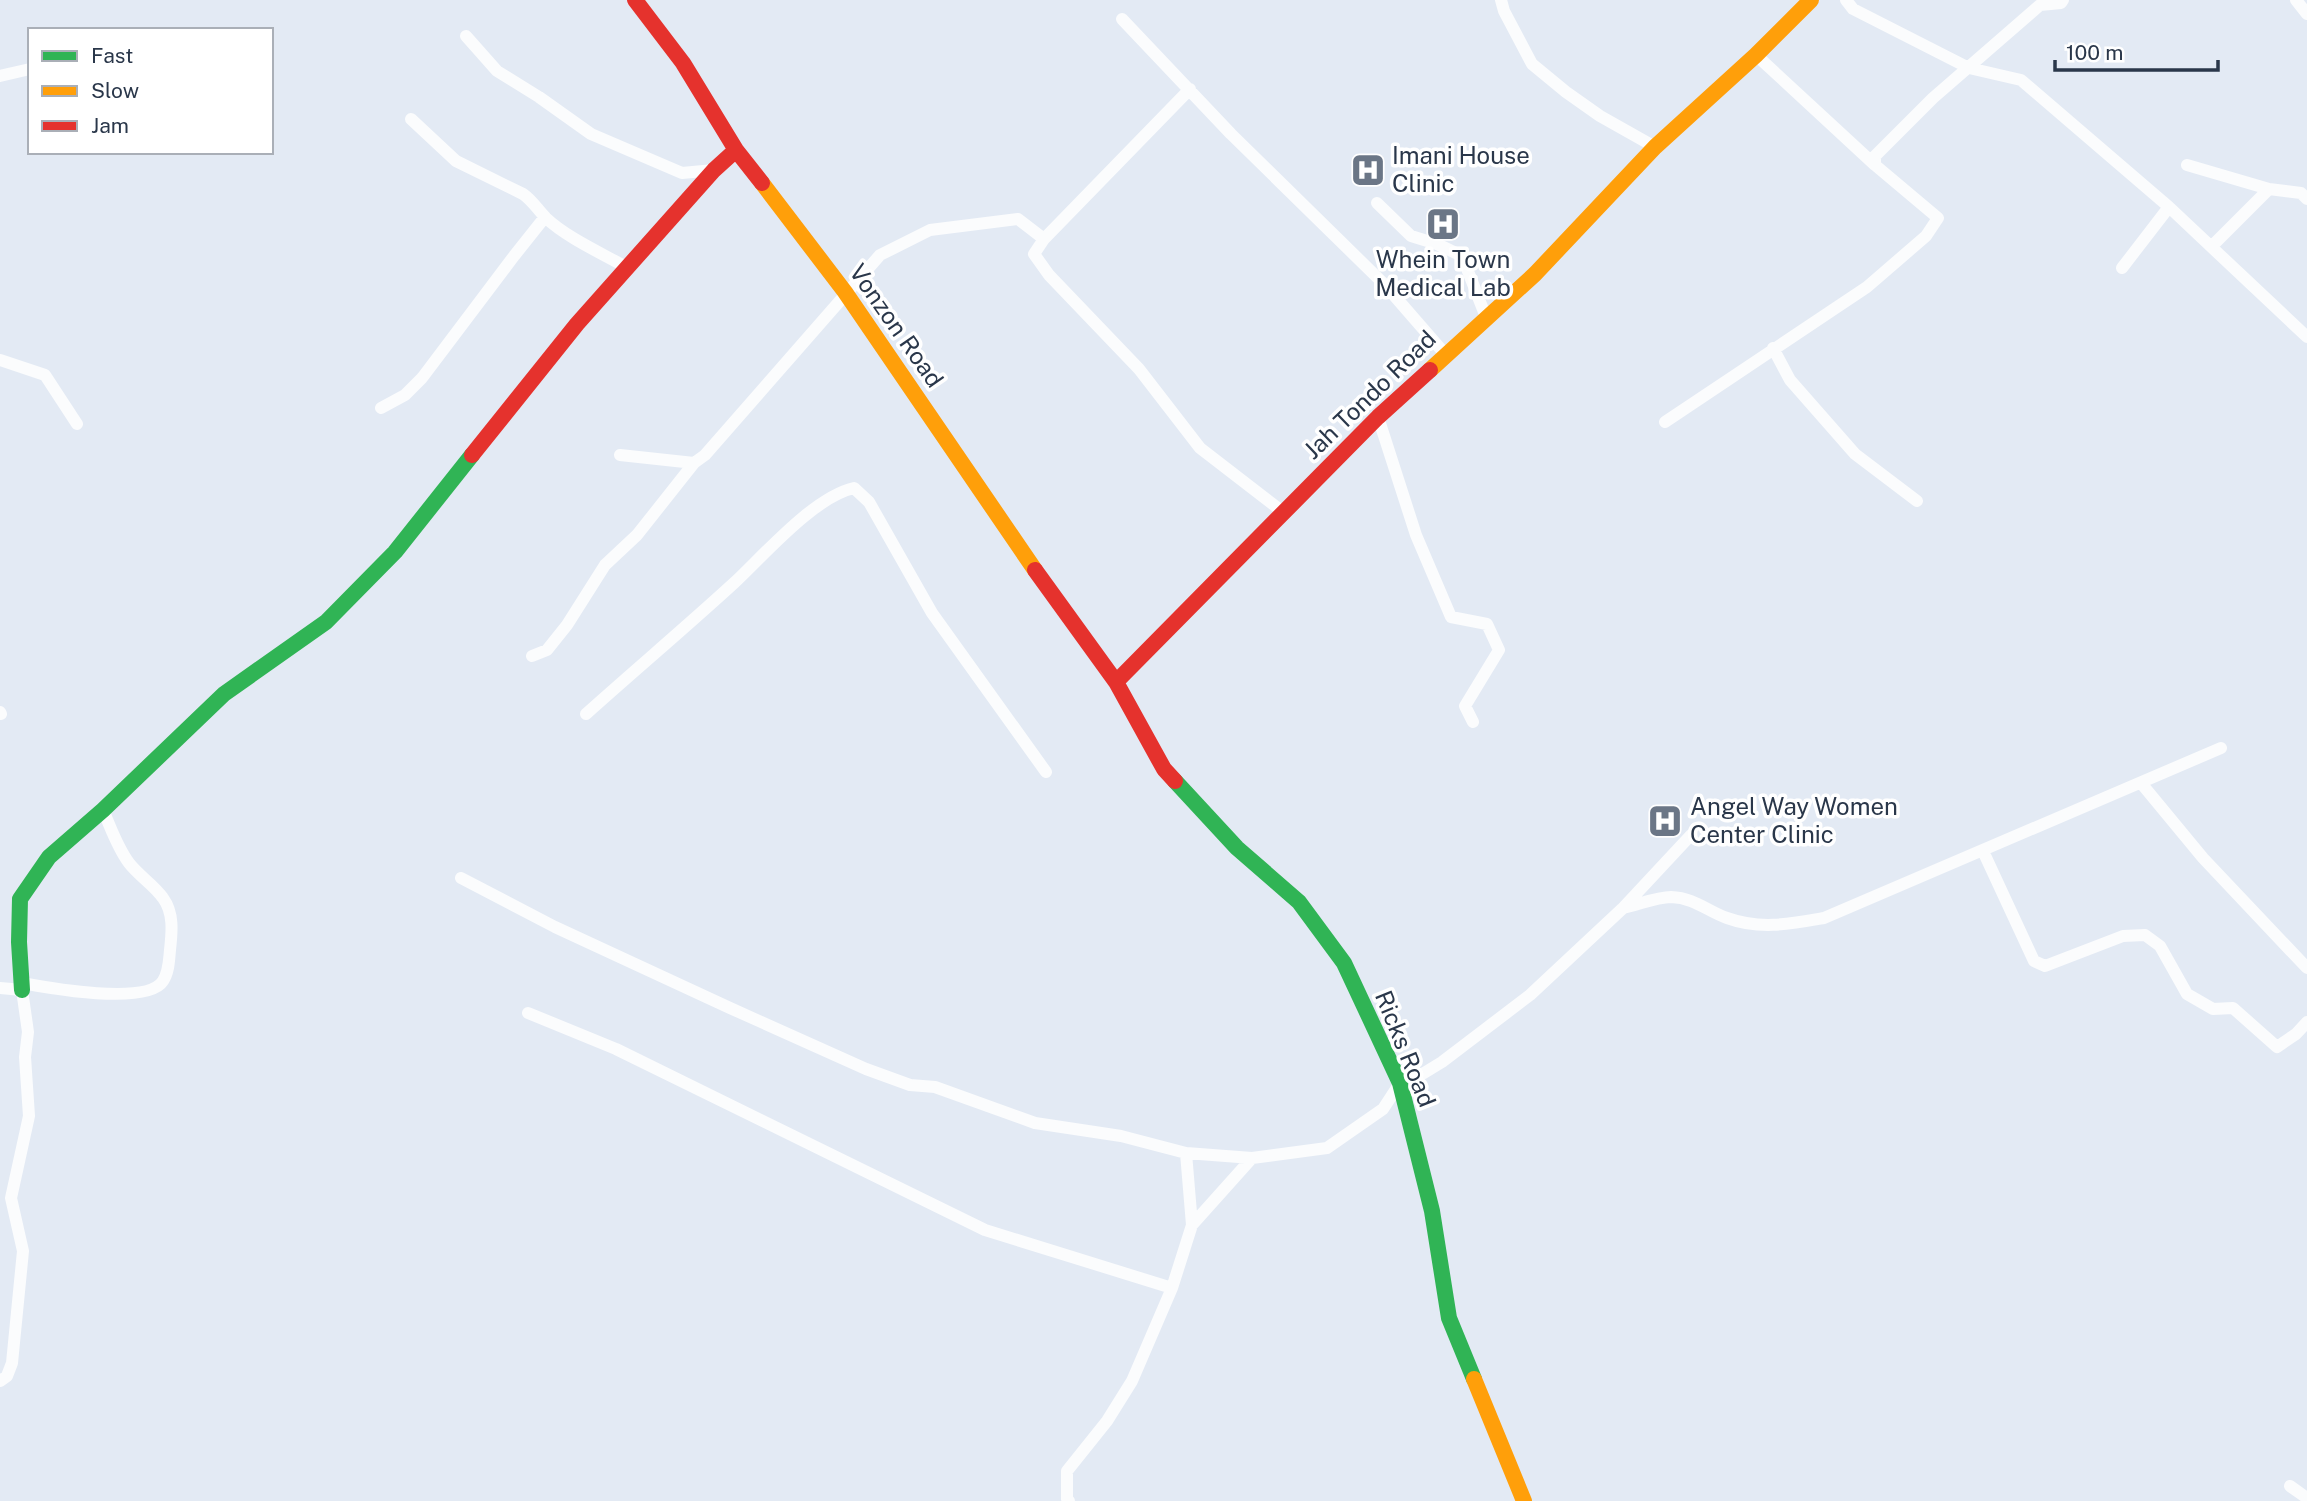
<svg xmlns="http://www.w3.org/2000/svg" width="2307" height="1501" font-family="'Public Sans',sans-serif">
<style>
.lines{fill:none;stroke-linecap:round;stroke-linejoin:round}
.street{stroke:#fbfcfd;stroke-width:12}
.fast{stroke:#30b455;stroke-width:16}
.slow{stroke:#ff9f0a;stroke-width:16}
.jam{stroke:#e5322d;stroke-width:16}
.labels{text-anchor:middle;stroke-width:7;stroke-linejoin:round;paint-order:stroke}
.poi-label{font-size:24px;fill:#2a374a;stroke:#fff;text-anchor:start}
.street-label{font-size:24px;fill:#2a374a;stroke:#fff}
</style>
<rect width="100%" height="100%" fill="#e3eaf4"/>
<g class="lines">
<path class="street" d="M1501,0L1504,11L1532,64L1566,92L1600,116L1655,147
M1846,0L1853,9L1969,68L2021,80L2169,207L2307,337
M2296,0L2307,14
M1122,19L1231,134L1385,285L1445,354
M466,36L497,71L539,97L591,134L682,173L714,170
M1756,55L1875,165
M0,76L30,69
M411,119L456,161L523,194C533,201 537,209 546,218C566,237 601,253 626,267
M2187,165L2269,189L2301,193L2307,199
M1377,203L1411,236L1437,244L1462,256L1486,317
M1044,239L1190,89
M2212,246L2269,189
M2122,268L2169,207
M1773,348L1790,380L1855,454L1917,501
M0,360L45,375L77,424
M381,408L405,395L422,378L514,256L545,217
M1378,417L1416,535L1451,617L1487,624L1499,650L1465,706L1473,722
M1665,422L1867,287L1926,236L1938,218L1875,165V156L1933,98L2040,5L2061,3L2063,0
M620,455L694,463L705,455L880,255L930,230L1018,219L1044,239L1034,254L1049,275L1139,369L1200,448L1283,512
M532,656L547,650L567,625L605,565L637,535L694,463
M0,712L1,714
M586,714C635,670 686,627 734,583C765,554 814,497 854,488L869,502L932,613L1046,772
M2141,783L2203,858L2307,968
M1983,851L2034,961L2045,966L2123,936L2145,935L2160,946L2187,994L2213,1009L2233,1008L2277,1047L2296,1034L2307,1022
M461,878L555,927L730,1008L866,1069L910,1085L935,1087L1035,1123L1121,1136L1186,1153L1252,1158
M1623,908C1638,905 1656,897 1671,897C1695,898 1707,911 1727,918C1760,930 1790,924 1824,918L2221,748
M22,983C49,988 147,1006 163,981C169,972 169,960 170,950C172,932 174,913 163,898C154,885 139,876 129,863C117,847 111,828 103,810
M0,988L22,990L28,1032L25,1057L29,1116L11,1198L23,1251L12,1363L7,1376L0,1381
M528,1013L616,1049L985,1230L1172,1288
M1192,1225L1252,1158L1327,1148L1383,1109L1400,1083L1424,1073L1442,1062L1530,995L1622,909L1691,835
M2290,1486L2307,1498
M1069,1501L1067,1499V1471L1107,1421L1132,1381L1172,1288L1192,1225L1186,1153"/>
<path class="fast" d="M1175,781L1237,848L1299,902L1344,963L1400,1083L1432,1211L1449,1318L1474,1379
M22,990L19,942L20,899L49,857L103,810L224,694L326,622L395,552L472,455"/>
<path class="slow" d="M762,183L845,292L1035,570
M1430,370L1535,274L1655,147L1756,55L1811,0
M1474,1379L1524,1501"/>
<path class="jam" d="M635,0L683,63L736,150L762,183
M472,455L577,324L714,170L736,150
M1035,570L1116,682L1164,769L1175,781
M1116,682L1378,417L1430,370"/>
</g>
<defs>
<g id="hospital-square" transform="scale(1.75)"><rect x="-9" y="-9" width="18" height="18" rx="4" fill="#6b7686" stroke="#fff"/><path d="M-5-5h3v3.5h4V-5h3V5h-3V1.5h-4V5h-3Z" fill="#fff"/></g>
</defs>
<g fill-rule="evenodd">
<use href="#hospital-square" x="1368" y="170"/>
<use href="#hospital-square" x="1443" y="224"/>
<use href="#hospital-square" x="1665" y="821"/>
</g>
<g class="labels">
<g class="poi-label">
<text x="1392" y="164">Imani House<tspan x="1392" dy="28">Clinic</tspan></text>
<text x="1443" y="268" text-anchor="middle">Whein Town<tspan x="1443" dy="28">Medical Lab</tspan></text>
<text x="1690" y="815">Angel Way Women<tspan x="1690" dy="28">Center Clinic</tspan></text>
</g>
<g class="street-label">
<text transform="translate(896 326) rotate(55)" y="8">Vonzon Road</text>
<text transform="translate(1370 395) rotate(-44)" y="8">Jah Tondo Road</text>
<text transform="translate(1405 1049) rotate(68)" y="8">Ricks Road</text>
</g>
</g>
<rect x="28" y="28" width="245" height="126" fill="#ffffff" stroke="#aaafb7" stroke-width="2"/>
<rect x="42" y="51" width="35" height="10" fill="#30b455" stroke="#aaafb7" stroke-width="2"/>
<text x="91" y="63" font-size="21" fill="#2a374a">Fast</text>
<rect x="42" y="86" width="35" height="10" fill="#ff9f0a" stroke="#aaafb7" stroke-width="2"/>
<text x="91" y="98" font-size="21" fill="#2a374a">Slow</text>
<rect x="42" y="121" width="35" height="10" fill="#e5322d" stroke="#aaafb7" stroke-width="2"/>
<text x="91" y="133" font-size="21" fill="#2a374a">Jam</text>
<path d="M2055 60v10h163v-10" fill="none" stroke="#2a374a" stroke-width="3.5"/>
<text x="2066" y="60" font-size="21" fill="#2a374a" stroke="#ffffff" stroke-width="5" paint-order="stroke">100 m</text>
</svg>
